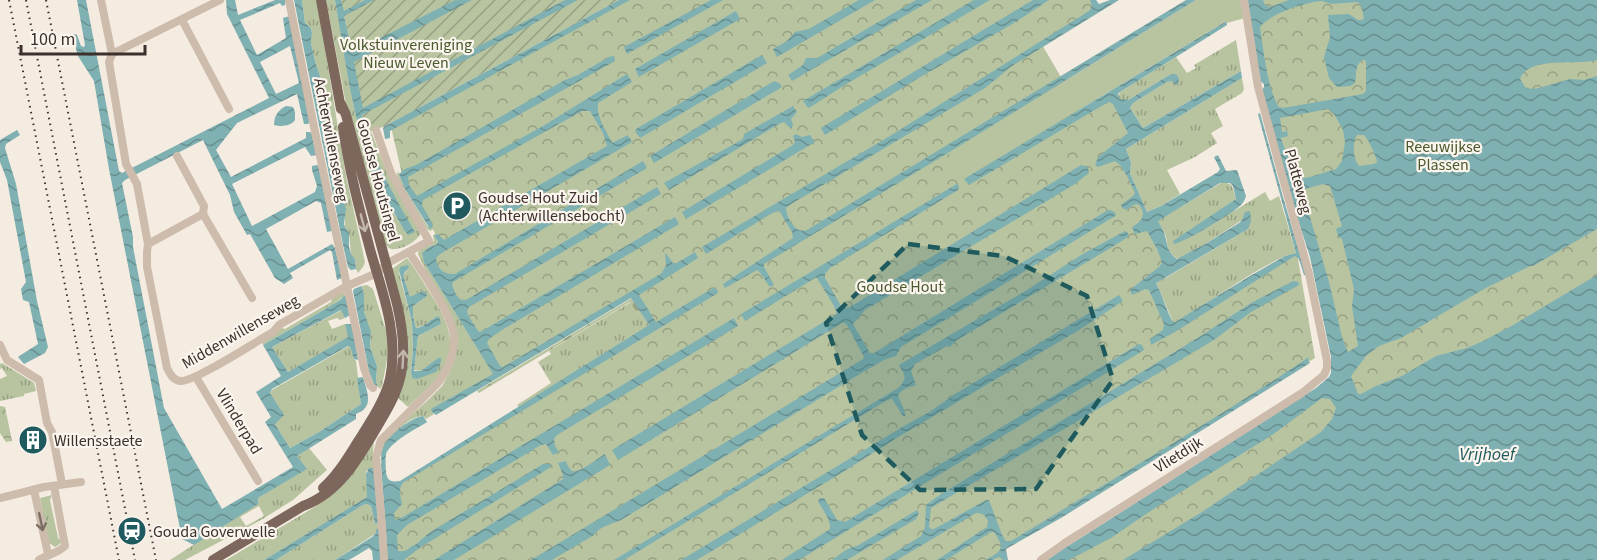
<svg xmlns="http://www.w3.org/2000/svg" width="1597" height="560" font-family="'Source Sans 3',sans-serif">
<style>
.grass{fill:url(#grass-tufts);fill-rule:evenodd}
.forest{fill:url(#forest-firs)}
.park{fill:url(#park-crowns)}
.garden{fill:url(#garden-furrows)}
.pitch{fill:#b8c4a0}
.water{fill:url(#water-waves);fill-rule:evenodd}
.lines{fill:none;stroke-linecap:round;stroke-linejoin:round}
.stream{stroke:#7fb0b2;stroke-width:2}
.minor{stroke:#cdbbac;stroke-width:8}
.major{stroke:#7d675c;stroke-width:10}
.rail{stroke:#3b302b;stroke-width:2;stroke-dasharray:1.5 4.5;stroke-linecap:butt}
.oneway{stroke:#c2b5ac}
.oneway2{stroke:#7d6f65}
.marked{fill:#1f5a5e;fill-opacity:0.2;stroke:#1f5a5e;stroke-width:4.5;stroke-dasharray:12 8;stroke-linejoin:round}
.labels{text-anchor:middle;stroke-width:4.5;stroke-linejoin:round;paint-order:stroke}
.park-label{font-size:16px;fill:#4a5a2e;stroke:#fbf5ee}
.street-label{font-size:16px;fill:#3b302b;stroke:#fbf5ee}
.poi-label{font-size:16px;fill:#3b302b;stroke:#fbf5ee;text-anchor:start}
.water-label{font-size:18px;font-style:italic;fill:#1f5a5e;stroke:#fbf5ee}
</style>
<defs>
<pattern id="grass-tufts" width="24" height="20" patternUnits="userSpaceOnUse" patternTransform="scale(1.5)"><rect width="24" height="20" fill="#b8c4a0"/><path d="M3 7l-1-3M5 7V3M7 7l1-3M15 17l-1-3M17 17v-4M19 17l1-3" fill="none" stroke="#97a083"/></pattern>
<pattern id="forest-firs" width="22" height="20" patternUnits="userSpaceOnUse" patternTransform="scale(1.5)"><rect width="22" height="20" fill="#b8c4a0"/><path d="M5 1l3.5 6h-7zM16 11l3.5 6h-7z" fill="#97a083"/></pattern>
<pattern id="park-crowns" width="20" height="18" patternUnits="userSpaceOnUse" patternTransform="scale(1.5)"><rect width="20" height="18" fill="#b8c4a0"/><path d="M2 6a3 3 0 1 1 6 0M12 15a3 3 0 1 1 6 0" fill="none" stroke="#97a083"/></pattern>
<pattern id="garden-furrows" width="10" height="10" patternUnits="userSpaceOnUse" patternTransform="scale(1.5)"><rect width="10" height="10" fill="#b8c4a0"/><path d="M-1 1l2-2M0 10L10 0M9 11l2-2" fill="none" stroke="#97a083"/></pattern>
<pattern id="water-waves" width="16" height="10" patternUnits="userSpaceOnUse" patternTransform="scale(1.5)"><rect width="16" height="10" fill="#7fb0b2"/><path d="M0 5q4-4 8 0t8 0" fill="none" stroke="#699091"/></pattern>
</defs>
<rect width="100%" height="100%" fill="#f4ebe1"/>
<path class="grass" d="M302,0H317L318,5L345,171L365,262L363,267L358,273L356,269L355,259L351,254L349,233L345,228V217L335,181L332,177L335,164L328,147L331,130L330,125L324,121L322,115L318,92L319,85L322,82L315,61L311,43L312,33L311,28L305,23Z
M326,0H335C345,53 352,114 370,164C379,188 393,213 407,234L369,142L366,133L371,131L386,170L421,233C418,240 404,249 395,249C390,250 389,248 386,245L350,125Z
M1236,40L1241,71L1143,128L1130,108L1133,103L1167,82L1179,78L1176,75L1171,74L1128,100L1123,101L1118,97L1120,92L1176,57L1187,73L1196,68L1194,65Z
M1242,78L1244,89L1242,93L1215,109L1223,126L1211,133L1217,143L1195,157L1167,170L1180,194L1161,206L1147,212L1130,173L1131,162L1126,149Z
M398,171L405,189L428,227L503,206L435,237L438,241L436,245L430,246L424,262L494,375L432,409V412L434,414L426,419L423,416C405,417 392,438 382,450L381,454L379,452L386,438L428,400L442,386L450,371L455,354L457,339L418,254L419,250L434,241L433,235L442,230L435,228L430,231L427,229L400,182L397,175Z
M1221,183C1233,181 1233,189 1236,199L1232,202L1234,211L1265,192L1270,201L1279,196L1296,253C1292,255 1287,255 1283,257C1246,274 1211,302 1175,322H1173L1156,282L1167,277L1248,229L1242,220L1207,243L1178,259C1165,251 1169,246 1165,234C1163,229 1160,225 1157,221Z
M407,258C414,266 419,276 425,285C439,307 458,334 447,362C440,380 422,393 408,407L398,398L406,373L392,269ZM400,267L407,271L403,275L410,298L422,292L426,297L413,306V316L416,328L424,325L434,318L441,324L418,336L414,370L421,371L438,358L412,378L411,373L413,348L412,322L400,277L399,270Z
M367,285L373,289L387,334L388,355L382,386L380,389L378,387L376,381L377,366L370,347L371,336L364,312V293L361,286Z
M342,293H344L348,296L341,298L339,301L263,345L262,342L282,328L285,329L331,302L332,298Z
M631,302L647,327L519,407L517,405L551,383L538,362L551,354L549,351Z
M342,310L345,318L340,320L337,318L328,321L332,329L345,324L349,337L288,372L272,347Z
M349,346L350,347L354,359L356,361L361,404L319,432L290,448L275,424L270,393L272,390Z
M2,363L31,381L34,383L36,391L24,394V396L0,401V379L7,376L2,368L0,369V364Z
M374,441L373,450L374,468L366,471V474L368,497L264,560H226L318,505Z
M309,448L327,470L293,500L261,520L185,560H170L257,504L258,498L306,469L297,456ZM259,506L264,516L246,526L240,517Z
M52,495L50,500L58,538L61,541L60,544L55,547L49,543L40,498Z
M367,504L371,506L375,524L378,523L381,530L335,560H276L363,505Z"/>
<path class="forest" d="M632,298L649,325L647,327L630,302L479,393L477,391Z"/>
<path class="park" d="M626,0H1093L1099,9L1041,43L1082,113L1114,94L1132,136L1117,148L1169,265L1151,281L1172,328L1297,253L1315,358L1004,546V560H386L387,492L653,327L633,294L496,376L431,263L441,244L402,174L391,127Z
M1256,0H1597V560H1062L1337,377L1335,344L1253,30Z
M0,406L5,407L12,441L6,442L0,433Z"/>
<path class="garden" d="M341,0H619L385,126L366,133L362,115V108Z"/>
<path class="pitch" d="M1196,0H1242L1245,18L1227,23L1225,22L964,179L948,153Z"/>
<path class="water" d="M77,0H86L119,171L122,173L269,98L227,14L226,0H235L238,15L275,0H286L285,5L282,6L280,3L240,20L257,55L286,38L283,18L290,16L310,121L308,124H304L297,94L237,123L216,150L231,177L306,138V132H310L312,134L316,155L311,156L305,147L232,184L252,226L315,192L317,186L312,170V166L317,165L319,167L332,231L327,232L321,203L316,201L266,229L288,269L332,244L335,248L342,278L337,280L332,252L330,250L290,273L293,278L284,284L275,278L250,234L247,235L234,212L230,195L203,140L125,180L122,183L133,237V247L164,408L222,509L293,467L265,422L271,417L256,392L281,376L263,345L339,301L344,296L346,297L350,315L345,318L341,310L272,347L288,372L348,337L345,324H352L358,360L354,359L350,347L348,346L272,389L270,393L284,415L275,424L290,448L319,432L361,404L357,378L363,377C365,385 372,401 365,408C363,411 359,412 356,414V419L297,456L307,469L258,498V504L194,545L182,539L109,169L94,81L78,56L73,38L74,34L77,35L81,46L84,47L85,45ZM290,46L299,83L276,94L260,62Z
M294,0H302L305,23L311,28L312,33L311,43L315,61L322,82C316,90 318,111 324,120C326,122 328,124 331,126L328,146L335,164L332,177L339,186L346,209L344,224L345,227L349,233V247L351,254L355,259L356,269L351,270L348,267L343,245Z
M335,0H341L344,11L365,0H374L344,16L352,51L363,47L455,0H472L354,62L363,108L565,0H578L362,115C373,160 392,192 415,232L408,235L404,230C392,209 378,187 370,164C352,114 344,53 335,0Z
M619,0H630L390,131V138L385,139L383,128L385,126Z
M711,0H723L627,54L624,47Z
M859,0H875L777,57L773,49L787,41L795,32L809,29Z
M916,0H932L792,81L788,75L803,65L806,58H817Z
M974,0H990L848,83L812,106L808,108L803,101Z
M1033,0H1049L1014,23L917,79L825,135L821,128L829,123Z
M1090,0H1096L1099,4L1110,0H1119L1012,66L985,88L788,206L786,208C787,219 795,234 807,230L1186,0H1196L948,153L764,264V267L774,285L770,287C765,281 762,273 757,270L725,288L723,284L793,238L792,232L780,212L777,211L769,215L706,254L702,247L890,136L1089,11L1092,6Z
M1247,0H1263L1265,5L1270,7L1289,0H1597V60C1577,66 1529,55 1520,79L1525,87L1532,89L1539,88L1570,79L1584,80L1597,76V229L1533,266H1530L1484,289L1401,338L1379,346L1366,356L1351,376L1358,394H1361L1376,386L1402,376L1436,356L1467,348L1481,342L1508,328L1597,275V560H1123L1202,512L1321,432L1332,419L1336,408L1330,399L1322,398L1275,433L1152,510L1111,538L1069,560H1046L1316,388L1329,377L1331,373V357L1310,257L1292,201L1262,90L1264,87V84L1260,81ZM1322,1L1331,4L1357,2L1361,5L1364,18L1362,20H1358L1349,14L1328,15L1330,37L1324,57L1329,78L1337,87L1350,86L1355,83C1357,74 1354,67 1362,60H1365L1366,62V91L1363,94L1283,108L1279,107C1268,92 1263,47 1260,27C1270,14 1305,2 1322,1ZM1328,109L1334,114L1343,130L1345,142L1342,161L1336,169L1310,177L1299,179L1294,176C1291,163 1285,151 1281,138L1288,136L1287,131L1282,132L1280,118ZM1357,135H1364C1368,139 1377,157 1377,162L1374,164L1359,166C1353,159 1352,142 1357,135ZM1323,184L1330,186L1342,226L1336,229L1338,236L1342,239L1354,289L1352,306L1358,346L1348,352L1342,337L1329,282L1302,190Z
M736,11L740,19L639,77L635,69Z
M1225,22L1227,23V25L1120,92L1118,94L1120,99L1128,100L1171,74H1176L1179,78L1178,84L1176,85L1172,81L1167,82L1133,103L1130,108L1143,128L1241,71L1242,78L1126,149L1131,162L1130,173L1147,212L1161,206L1218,172L1220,169L1214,157L1218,155L1226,171L1237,170L1246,196C1245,199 1244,202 1241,205C1233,213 1185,242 1174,244L1173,241L1236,199L1233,186L1230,183H1220L1158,221C1160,225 1164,230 1165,236C1168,246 1167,252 1177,259L1207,243L1239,223L1242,220L1245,212L1250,211L1251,221L1248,229L1156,283C1163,296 1166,310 1173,322H1175L1250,276L1285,256L1296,253L1259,118L1258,114L1260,113L1283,197L1306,275H1304L1299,259L1295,256L1175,332L1151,345L1150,339L1163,330L1164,324L1149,290L1145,289L1132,295L1130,290L1160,266L1162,262L1157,249L1147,231L1135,234L1132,227C1143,221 1147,213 1138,204L1133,205L1127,210L1122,208L1121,205L1133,196L1135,193L1127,176L1120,165L1115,161L1098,167L1095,165L1098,157L1128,133L1113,104L1109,102L1098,108L969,185L964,179Z
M762,55L767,63L640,138L635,131L636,129Z
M614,56L615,61L408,177L409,185L417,196L543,126L627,74L632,82L598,103C596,118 606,129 612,143L628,135L632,142L440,254L436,258C437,269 444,275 455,274L643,161L647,168L453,282L452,285C455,292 457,301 466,300L657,187L661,194L469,307L467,311L468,315L478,331L480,332L484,330L675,217L679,224L502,330L489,339L487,343L500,366L503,367L662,273L666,265L665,252L673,263H677L695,252L698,258L639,295L656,322L715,287L718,293L404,482C397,489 401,496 402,504L394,513L395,520L403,517L734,318L738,326L557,435L554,439L555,446L559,452L553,455L546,444L541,445L407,525L397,535L398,551C410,554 421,538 432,531L543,464H550L551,467L421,547L404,560H388L381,465C382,460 380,455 382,450C385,438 411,417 423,416L427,422C416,429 390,442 386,454C385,460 386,468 386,473C388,482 392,482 400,481L649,325L631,298L436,415L432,412L431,409L493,374L424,262L422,253L431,246L436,245L438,241L434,236L438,234L444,240L607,146L603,133L590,111H582L423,200L422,205L432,223L433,227L430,229L405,189L399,174L405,169L416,165L565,80L578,75L609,57Z
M774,81L779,83L782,87L654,163L650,156Z
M286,106L293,107L295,112V120C291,126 281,127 274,125C274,116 278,110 286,106Z
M793,106L797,112L791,119L793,125L791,129L784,122L779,124L669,190L664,183L743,139L744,134Z
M17,130L20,135L6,144L5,148L16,184L37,301L48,347L45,353L24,364L18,357L38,344L29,302L23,300L21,289L26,282L7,180L0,162V140Z
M796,134L802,137L810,135L815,142L686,219L682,212L793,145L795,142L793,136Z
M1081,165L1088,167L1089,173L1075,184L865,310L853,324L870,353H874L1108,210C1111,210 1114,211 1116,214L1115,216L901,347L896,356L884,360L863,372L621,520C612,524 600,526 594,535L552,560H531L863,359L864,357L847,325L845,323H842L618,460L612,450L837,314L834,306L817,278H815L745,321L741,314L955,185L957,184L959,186L958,190L830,268L825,274V278L840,304L843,308L850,307Z
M1125,231L1128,233V237L1112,247L957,340L950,347L947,346L915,364L911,371L916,385C909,387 901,389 898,396L905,412V416H903L892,399H889L624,560H614L898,388C908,378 905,376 899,365L1027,290L1081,255Z
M408,265L409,267L403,275L410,297L423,291L427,294L426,297L413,306V316L416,328C425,327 430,319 439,316L441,324L418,336L414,371H421L438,358H441V362L436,372L417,379L412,378L411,373L413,348L412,322L399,270L400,267Z
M1293,281L1298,282L1299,285L1251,312L1214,340L931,508L929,527L931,529H934L986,500H989L1002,535L1006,541H1011C1111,480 1212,422 1309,357L1308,360L1310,363L1061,518L1006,549L1008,560H1003L999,557L992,560H986C1003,550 1005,549 994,532H991L946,560H937L987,527L988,521C985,515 982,513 976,513L897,560H883L921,536L925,527L926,505L938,496L1196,339L1251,303Z
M361,286L364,293V312L371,332L370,347L377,366L376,381L378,387L374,384L369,372L353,291L354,289Z
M1119,295L1123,301L1079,330L900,436L843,472L697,560H681L904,426L931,411L955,394Z
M1139,344L1142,345L1144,350L799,560H782L830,529C831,519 822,510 818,501L820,498H824L837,520L845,522Z
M605,454L610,465L454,560H434L563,479V475L558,463L566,461C567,464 569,469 572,471C579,474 598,458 605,454Z
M369,468H374L378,523L375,524L371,506L367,504L363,505L276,560H264L367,497L366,474Z
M917,510L919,513L916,519L847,560H832C841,554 846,548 857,546Z
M376,529H379L382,560H373L372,551L369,548L349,560H335L372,537L376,533Z"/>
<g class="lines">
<path class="stream" d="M404,553L414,546"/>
<path class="minor" d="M101,0L112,54L109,62L126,164L137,184L148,244L147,252V267L167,368C170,374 173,380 180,381C193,383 257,341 273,332L279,325L347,286L377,273L386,264L429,241L391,173L376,130
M289,0L314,127L364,368L370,385L373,388
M182,20L229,109
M112,54L220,0
M177,156L204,206L203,214L252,298
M148,244L203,214
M0,345L7,360L39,380L47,423L52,432L62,484
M196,377L258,481
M34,490L48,554
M0,498L44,487L81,482
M39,560C47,555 58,553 65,546L54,486
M384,560L382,526L376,457L381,440L437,384C448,370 457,350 453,331C448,309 422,272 409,252
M1041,560L1065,543L1302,393L1324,375L1327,368V361L1309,274L1258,87L1244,0"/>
<path class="major" d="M321,0L341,109
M323,488C338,475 348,457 359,440C371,421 385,400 390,379C399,335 383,294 371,253C360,211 349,171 343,127
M213,560L303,506C339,493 359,458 377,427C388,408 399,391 402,368C405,347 402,325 397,304L346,115L341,104"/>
<path class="rail" d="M9,0L119,560
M26,0L135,560
M46,0L156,560"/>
</g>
<defs><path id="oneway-shaft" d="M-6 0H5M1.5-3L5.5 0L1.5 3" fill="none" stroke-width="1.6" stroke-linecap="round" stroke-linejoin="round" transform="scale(1.5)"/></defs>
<g class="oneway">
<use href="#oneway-shaft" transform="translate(363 223) rotate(75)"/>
<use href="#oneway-shaft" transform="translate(403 359) rotate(-87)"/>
</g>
<use class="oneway2" href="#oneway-shaft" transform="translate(41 522) rotate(78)"/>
<path class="marked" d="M908,244L1004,256L1087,296L1113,380L1036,489L920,490L862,435L826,323Z"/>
<defs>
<g id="parking-disc" transform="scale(1.5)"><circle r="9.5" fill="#1f5a5e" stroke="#fbf5ee"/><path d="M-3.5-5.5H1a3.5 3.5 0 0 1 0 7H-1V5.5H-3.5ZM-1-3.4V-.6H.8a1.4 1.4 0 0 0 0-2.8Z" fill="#fff"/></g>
<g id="building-disc" transform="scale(1.5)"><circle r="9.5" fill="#1f5a5e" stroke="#fbf5ee"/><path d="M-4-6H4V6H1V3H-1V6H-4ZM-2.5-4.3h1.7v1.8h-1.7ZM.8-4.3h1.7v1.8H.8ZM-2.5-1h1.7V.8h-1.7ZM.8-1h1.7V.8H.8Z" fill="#fff"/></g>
<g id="station-disc" transform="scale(1.5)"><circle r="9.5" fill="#1f5a5e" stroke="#fbf5ee"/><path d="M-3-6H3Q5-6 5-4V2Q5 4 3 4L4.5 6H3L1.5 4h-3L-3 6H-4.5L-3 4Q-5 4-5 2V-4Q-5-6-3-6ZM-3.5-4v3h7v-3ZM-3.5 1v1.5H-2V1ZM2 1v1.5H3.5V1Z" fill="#fff"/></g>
</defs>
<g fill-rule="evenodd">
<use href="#parking-disc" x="457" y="206"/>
<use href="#building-disc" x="33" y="440"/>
<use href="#station-disc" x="132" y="531"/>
</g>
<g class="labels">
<g class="park-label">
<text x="406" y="50">Volkstuinvereniging<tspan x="406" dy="18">Nieuw Leven</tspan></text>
<text x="1443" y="152">Reeuwijkse<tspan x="1443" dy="18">Plassen</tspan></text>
<text x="900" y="292">Goudse Hout</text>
</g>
<g class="street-label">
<text transform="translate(332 140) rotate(79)" y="6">Achterwillenseweg</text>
<text transform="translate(379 180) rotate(75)" y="6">Goudse Houtsingel</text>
<text transform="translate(1299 181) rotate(75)" y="6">Platteweg</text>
<text transform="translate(240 331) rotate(-30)" y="6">Middenwillenseweg</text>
<text transform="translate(240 421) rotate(59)" y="6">Vlinderpad</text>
<text transform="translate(1178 454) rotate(-32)" y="6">Vlietdijk</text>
</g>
<g class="poi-label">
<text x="478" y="203">Goudse Hout Zuid<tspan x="478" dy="18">(Achterwillensebocht)</tspan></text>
<text x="54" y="446">Willensstaete</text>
<text x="153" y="537">Gouda Goverwelle</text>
</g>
<g class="water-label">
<text x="1487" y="460">Vrijhoef</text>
</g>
</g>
<path d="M21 45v9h124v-9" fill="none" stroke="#3b302b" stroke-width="3"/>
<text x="30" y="45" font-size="18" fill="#3b302b" stroke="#fbf5ee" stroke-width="4.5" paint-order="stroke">100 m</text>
</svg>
